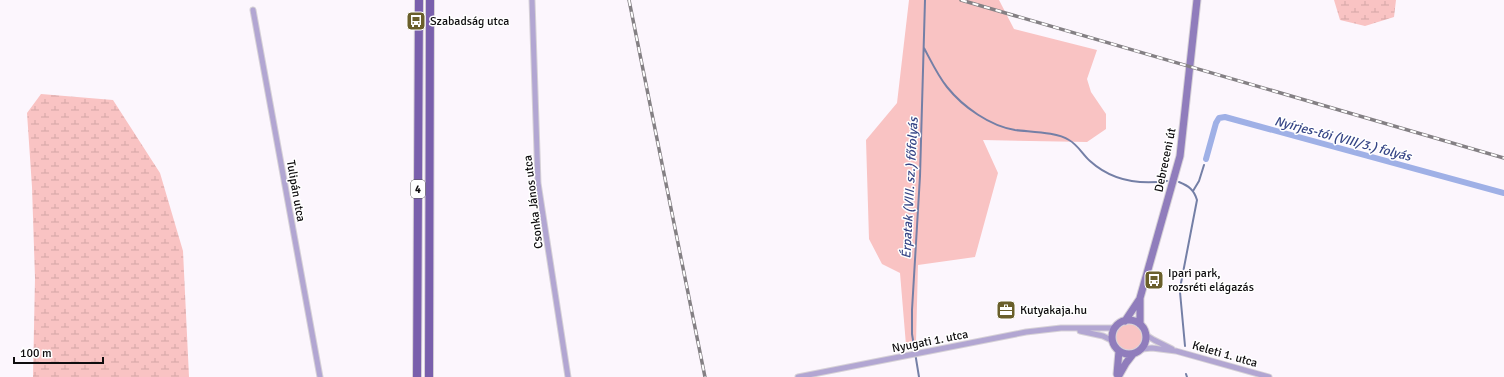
<svg xmlns="http://www.w3.org/2000/svg" width="1504" height="377" font-family="Signika,sans-serif">
<style>
.grass{fill:#f9c3c3}
.wetland{fill:url(#wetland-marsh)}
.lines{fill:none;stroke-linecap:round;stroke-linejoin:round}
.stream{stroke:#747fa6;stroke-width:2}
.canal{stroke:#9fb0e6;stroke-width:6}
.street-casing{stroke:#d6d1d7;stroke-width:7}
.secondary-casing{stroke:#d6d1d7;stroke-width:9}
.primary-casing{stroke:#d6d1d7;stroke-width:10}
.street{stroke:#b2a6d2;stroke-width:5}
.secondary{stroke:#907dbc;stroke-width:7}
.primary{stroke:#795fac;stroke-width:8}
.rail-casing{stroke:#848084;stroke-width:3.5}
.rail{stroke:#fff;stroke-width:2;stroke-dasharray:6;stroke-linecap:butt}
.labels{text-anchor:middle;stroke-width:3;stroke-linejoin:round;paint-order:stroke}
.shield{fill:#fff;stroke:#575657;stroke-width:1}
.shield-label{font-size:11px;font-weight:bold;fill:#0f0d0f}
.poi-label{font-size:12px;fill:#0f0d0f;stroke:#fff;text-anchor:start}
.street-label{font-size:12px;fill:#0f0d0f;stroke:#fff}
.water-label{font-size:13px;font-style:italic;fill:#364586;stroke:#fff}
</style>
<defs>
<pattern id="wetland-marsh" width="20" height="14" patternUnits="userSpaceOnUse"><rect width="20" height="14" fill="#f9c3c3"/><path d="M1 5h8M5 5V1M11 12h8M15 12V8" fill="none" stroke="#d4a6a6"/></pattern>
</defs>
<rect width="100%" height="100%" fill="#fcf6fd"/>
<path class="grass" d="M909,0H999L1014,29L1097,50L1087,79L1091,92L1106,114V129L1087,142L983,140L998,173L975,257L918,265L916,343L906,345L900,273L882,264L869,239L866,140L897,103Z
M1116 337a13 13 0 1 1 26 0a13 13 0 1 1-26 0Z"/>
<path class="wetland" d="M1334,0H1396L1394,17L1365,26L1340,20Z
M41,94L113,100L160,173L183,251L189,377H33L35,278L32,187L27,113Z"/>
<g class="lines">
<path class="stream" d="M924,48C931,61 938,76 947,87C963,107 990,126 1015,130C1030,132 1057,132 1069,140C1078,145 1083,155 1090,161C1112,181 1139,185 1167,181
M1179,182C1189,186 1194,190 1197,200L1181,283L1180,292L1185,346
M1193,191L1199,181L1204,165
M1186,374L1187,377
M919,377L912,334V310L920,176L925,0"/>
<path class="canal" d="M1206,159L1216,123L1219,118L1225,117L1504,193"/>
<g class="street-casing">
<path id="street" d="M532,0L538,183L568,377
M253,10L320,377
M1080,331L1103,336L1113,341
M1146,335L1154,340L1172,349
M1142,349L1152,348L1176,351L1269,377
M798,377L1026,332L1061,328H1115"/>
</g>
<g class="secondary-casing">
<path id="secondary" d="M1112 337a17 17 0 1 1 34 0a17 17 0 1 1-34 0Z
M1125,321L1139,300
M1140,324V298L1180,156L1197,0
M1117,374L1119,351
M1118,377L1126,363L1133,354"/>
</g>
<g class="primary-casing">
<path id="primary" d="M417,377L419,0
M429,377L430,0"/>
</g>
<use href="#street" class="street"/>
<use href="#secondary" class="secondary"/>
<use href="#primary" class="primary"/>
<g class="rail-casing">
<path id="rail" d="M629,0L705,377
M961,0L1504,158"/>
</g>
<use href="#rail" class="rail"/>
</g>
<defs>
<g id="bus-square" transform="scale(1)"><rect x="-9" y="-9" width="18" height="18" rx="4" fill="#6a5f2b" stroke="#fff"/><path d="M-5-6H5V4H4V6H2V4H-2V6H-4V4H-5ZM-3.5-4V0h7V-4ZM-3.5 1.2v1.5H-2V1.2ZM2 1.2v1.5H3.5V1.2Z" fill="#fff"/></g>
<g id="office-square" transform="scale(1)"><rect x="-9" y="-9" width="18" height="18" rx="4" fill="#6a5f2b" stroke="#fff"/><path d="M-6-3h4V-5.5h4V-3h4V5H-6ZM-1-4.5V-3h2v-1.5ZM-6 0V1H6V0Z" fill="#fff"/></g>
</defs>
<g fill-rule="evenodd">
<use href="#bus-square" x="416" y="21"/>
<use href="#bus-square" x="1154" y="280"/>
<use href="#office-square" x="1006" y="310"/>
</g>
<g class="labels">
<rect class="shield" x="411" y="180" width="14" height="18" rx="3"/>
<g class="shield-label">
<text x="418" y="193">4</text>
</g>
<g class="poi-label">
<text x="430" y="25">Szabadság utca</text>
<text x="1168" y="277">Ipari park,<tspan x="1168" dy="14">rozsréti elágazás</tspan></text>
<text x="1020" y="314">Kutyakaja.hu</text>
</g>
<g class="street-label">
<text transform="translate(1165 160) rotate(-78)" y="4">Debreceni út</text>
<text transform="translate(296 191) rotate(80)" y="4">Tulipán utca</text>
<text transform="translate(533 202) rotate(-97)" y="4">Csonka János utca</text>
<text transform="translate(930 341) rotate(-11)" y="4">Nyugati 1. utca</text>
<text transform="translate(1225 354) rotate(16)" y="4">Keleti 1. utca</text>
</g>
<g class="water-label">
<text transform="translate(1343 138) rotate(15)" y="5">Nyírjes-tói (VIII/3.) folyás</text>
<text transform="translate(909 188) rotate(-87)" y="5">Érpatak (VIII. sz.) főfolyás</text>
</g>
</g>
<path d="M14 357v6h89v-6" fill="none" stroke="#0f0d0f" stroke-width="2"/>
<text x="20" y="357" font-size="12" fill="#0f0d0f" stroke="#ffffff" stroke-width="3" paint-order="stroke">100 m</text>
</svg>
